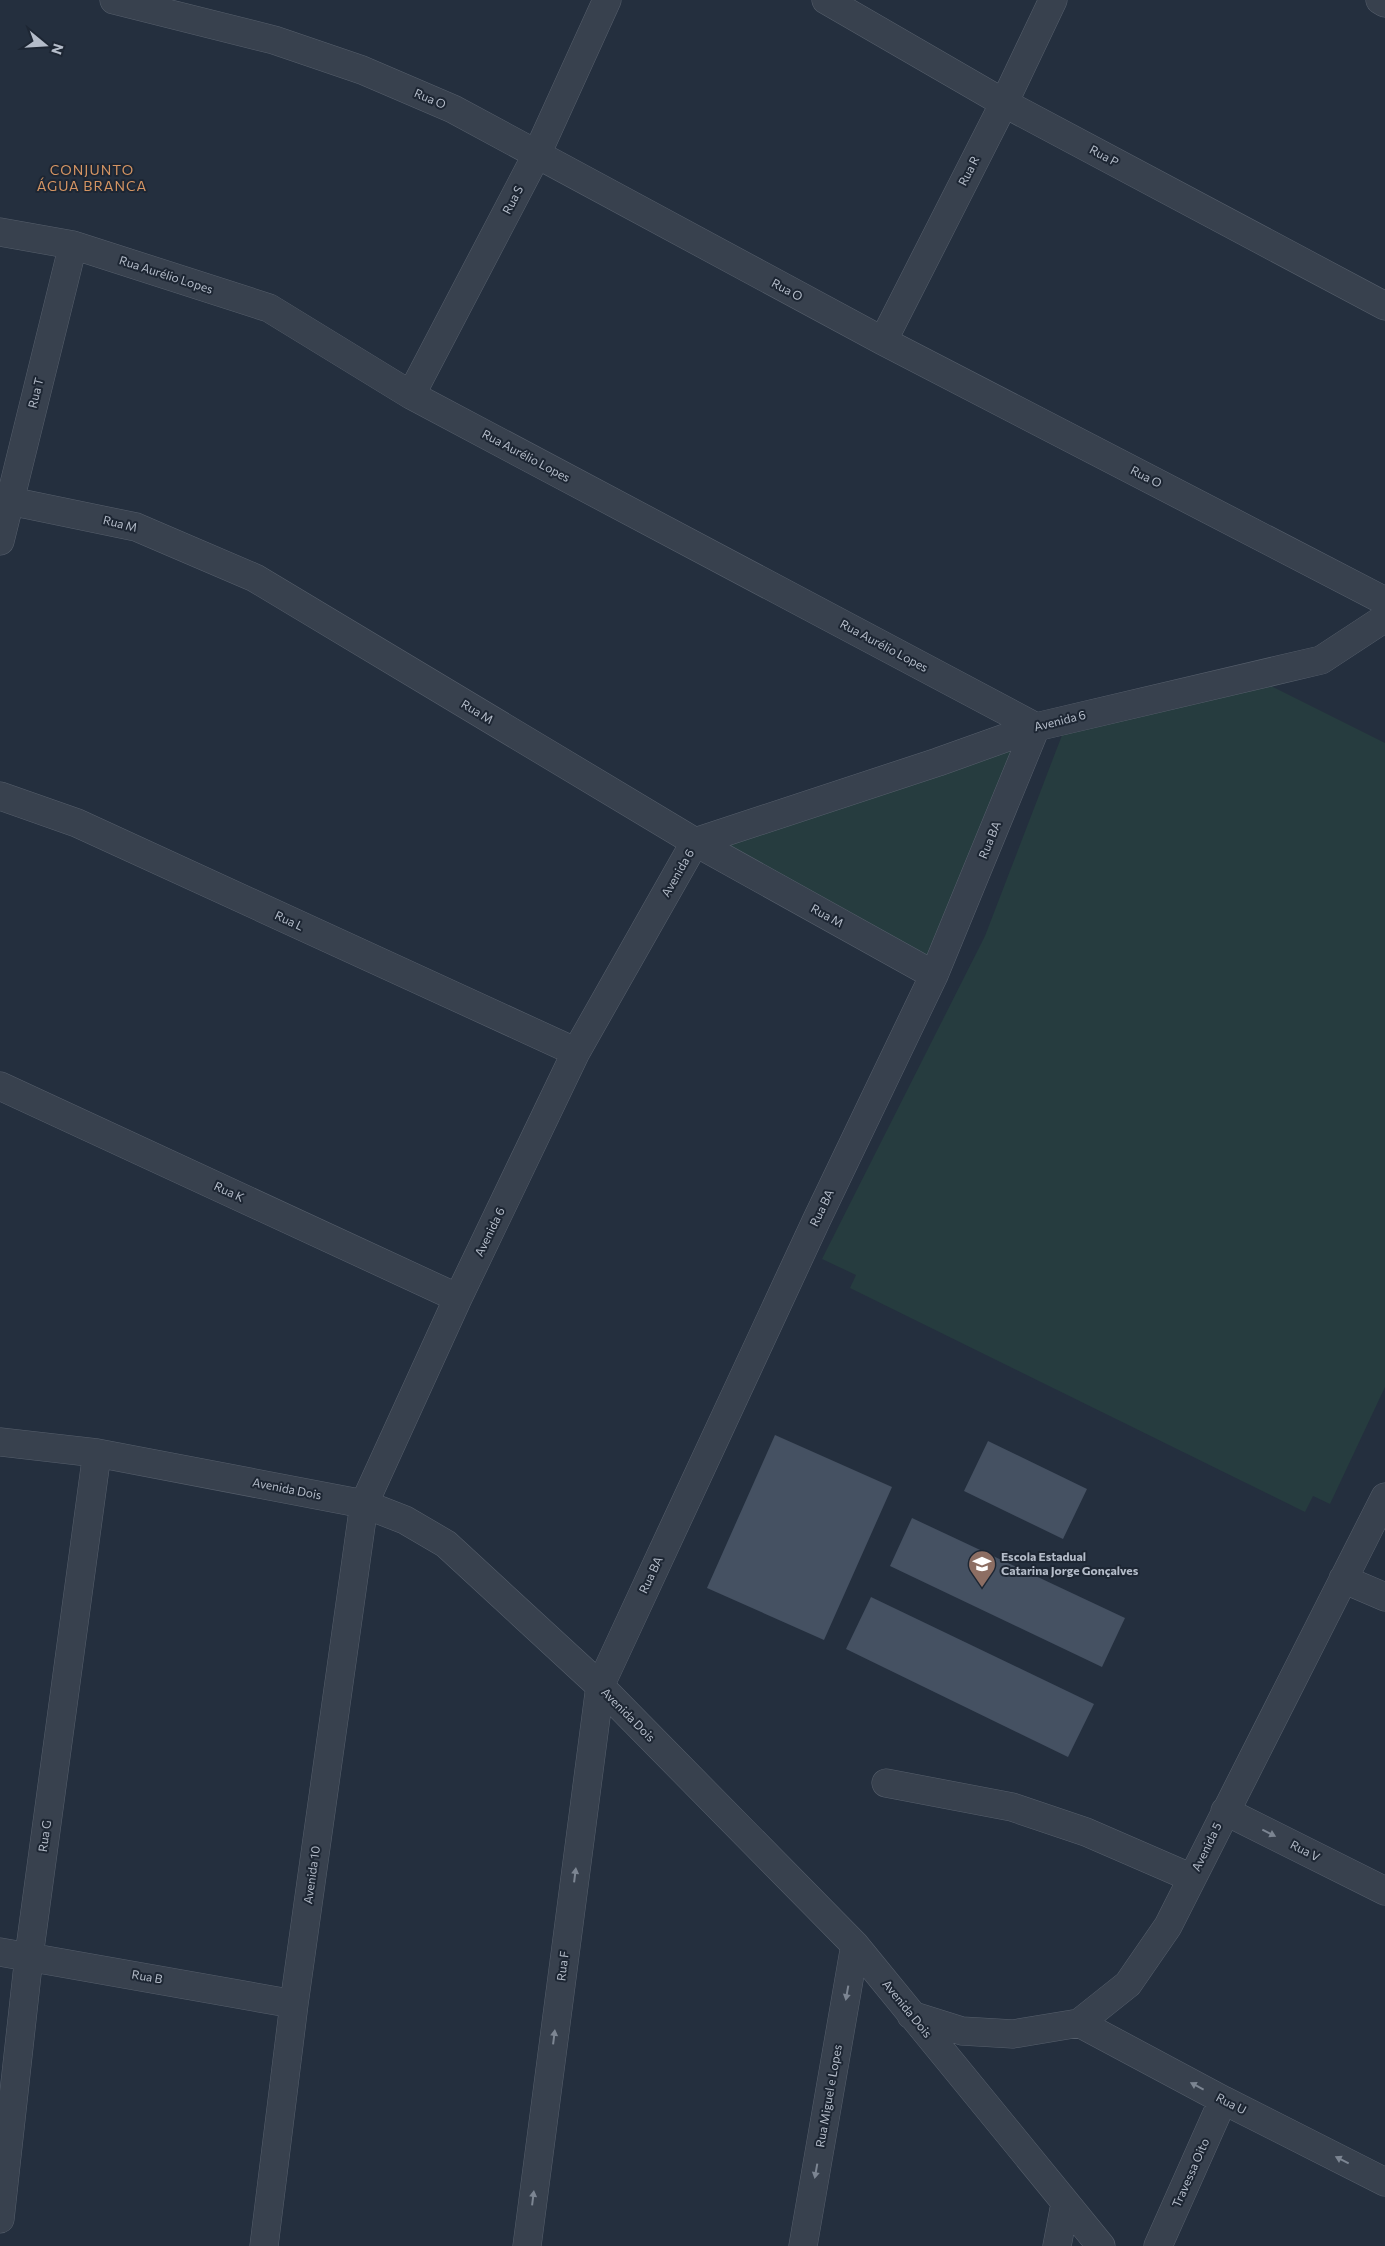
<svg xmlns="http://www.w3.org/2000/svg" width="1385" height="2246" font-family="Commissioner,sans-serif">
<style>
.green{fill:#263c3f}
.building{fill:#455162}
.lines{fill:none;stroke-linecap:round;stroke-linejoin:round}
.minor-casing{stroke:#565f6c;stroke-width:29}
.minor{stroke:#38414e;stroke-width:28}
.oneway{fill:#7c8592}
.labels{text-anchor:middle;stroke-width:4;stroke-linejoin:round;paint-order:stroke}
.street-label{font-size:12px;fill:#b4bcc9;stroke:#1d2633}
.poi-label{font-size:12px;font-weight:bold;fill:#b4bcc9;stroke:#1d2633;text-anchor:start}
.neighbourhood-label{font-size:14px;letter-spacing:1px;fill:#d59563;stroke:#1d2633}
</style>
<rect width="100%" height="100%" fill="#242f3e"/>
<path class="green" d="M1267,684L1385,743V1387L1330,1504L1313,1496L1305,1512L850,1288L856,1275L822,1259L985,936L1064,730Z
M1036,727L934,975L695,842Z"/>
<path class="building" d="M775,1435L892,1487L824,1640L707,1588Z
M988,1441L1087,1489L1063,1539L964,1491Z
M912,1518L1125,1618L1102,1667L890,1566Z
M871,1597L1094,1704L1068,1757L846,1649Z"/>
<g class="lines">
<g class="minor-casing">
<path id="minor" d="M114,0L274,40L362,70L453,109L883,341L1385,601
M826,0L1004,103L1385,306
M1380,0L1385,3
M0,232L73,245L269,308L411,395L1036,727L934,975L817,1219L600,1686L527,2246
M883,341L1004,103L1053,0
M411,395L536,156L607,0
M0,499L136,527L255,578L695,842L934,975
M0,541L73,245
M0,796L77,823L576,1052
M0,1086L458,1298
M0,1442L97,1453L364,1504L405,1520L446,1544L600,1686L855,1945L1101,2246
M1343,1579L1385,1597
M886,1783L1012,1807L1086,1832L1192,1878
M1225,1811L1385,1891
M0,1952L294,2004
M911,2015L962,2031L1013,2034L1079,2023L1128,1984L1168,1926L1385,1497
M1079,2023L1223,2100L1385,2182
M0,2219L29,1956L97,1453
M264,2246L294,2004L364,1504L458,1298L576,1052L695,842L938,762L1036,727L1321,660L1385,618
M803,2246L855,1945
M1057,2246L1065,2204
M1158,2246L1223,2100"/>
</g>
<use href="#minor" class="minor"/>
</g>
<defs><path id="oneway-solid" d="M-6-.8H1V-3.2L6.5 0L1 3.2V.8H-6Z" transform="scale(1.25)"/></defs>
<g class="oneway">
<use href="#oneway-solid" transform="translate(1269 1833) rotate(27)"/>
<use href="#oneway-solid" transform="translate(575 1875) rotate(-83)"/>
<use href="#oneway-solid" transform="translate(847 1993) rotate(100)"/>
<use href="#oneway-solid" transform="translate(554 2037) rotate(-83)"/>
<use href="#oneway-solid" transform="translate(1197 2086) rotate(-152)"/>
<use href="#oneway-solid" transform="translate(1342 2160) rotate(-153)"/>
<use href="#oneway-solid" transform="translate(816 2171) rotate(100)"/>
<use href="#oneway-solid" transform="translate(533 2198) rotate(-83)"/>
</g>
<defs>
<g id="school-pin" transform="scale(1.4375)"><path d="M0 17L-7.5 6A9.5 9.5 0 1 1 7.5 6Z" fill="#8d6e63" stroke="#1d2633"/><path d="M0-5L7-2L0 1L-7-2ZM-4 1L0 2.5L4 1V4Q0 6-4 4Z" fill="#fff"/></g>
</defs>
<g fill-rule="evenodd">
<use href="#school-pin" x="982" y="1564"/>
</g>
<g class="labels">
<g class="street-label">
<text transform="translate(430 99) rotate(23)" y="4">Rua O</text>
<text transform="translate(1104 156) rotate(28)" y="4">Rua P</text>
<text transform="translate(969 171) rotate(-63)" y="4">Rua R</text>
<text transform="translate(513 200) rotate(-62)" y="4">Rua S</text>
<text transform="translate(166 275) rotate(18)" y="4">Rua Aurélio Lopes</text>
<text transform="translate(787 290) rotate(28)" y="4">Rua O</text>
<text transform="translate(36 393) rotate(-76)" y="4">Rua T</text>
<text transform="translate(526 456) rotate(28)" y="4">Rua Aurélio Lopes</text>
<text transform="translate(1146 477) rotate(27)" y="4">Rua O</text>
<text transform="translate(120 524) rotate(14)" y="4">Rua M</text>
<text transform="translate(884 646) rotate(28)" y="4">Rua Aurélio Lopes</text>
<text transform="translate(477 712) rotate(31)" y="4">Rua M</text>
<text transform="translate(1060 721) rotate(-14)" y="4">Avenida 6</text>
<text transform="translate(990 840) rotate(-68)" y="4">Rua BA</text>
<text transform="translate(678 873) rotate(-60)" y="4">Avenida 6</text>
<text transform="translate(827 916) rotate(29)" y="4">Rua M</text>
<text transform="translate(289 921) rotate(25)" y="4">Rua L</text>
<text transform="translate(229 1192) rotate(25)" y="4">Rua K</text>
<text transform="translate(822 1208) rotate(-64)" y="4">Rua BA</text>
<text transform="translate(490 1232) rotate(-64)" y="4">Avenida 6</text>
<text transform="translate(287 1489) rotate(11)" y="4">Avenida Dois</text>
<text transform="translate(651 1575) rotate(-65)" y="4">Rua BA</text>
<text transform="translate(628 1715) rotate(45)" y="4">Avenida Dois</text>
<text transform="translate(45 1836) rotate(-82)" y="4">Rua G</text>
<text transform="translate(1207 1847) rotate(-64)" y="4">Avenida 5</text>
<text transform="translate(1305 1851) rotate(27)" y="4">Rua V</text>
<text transform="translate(312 1875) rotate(-82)" y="4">Avenida 10</text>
<text transform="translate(563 1966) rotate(-83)" y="4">Rua F</text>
<text transform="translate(147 1977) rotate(10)" y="4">Rua B</text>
<text transform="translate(907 2009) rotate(51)" y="4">Avenida Dois</text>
<text transform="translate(829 2096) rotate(-80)" y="4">Rua Miguel e Lopes</text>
<text transform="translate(1231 2104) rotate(27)" y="4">Rua U</text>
<text transform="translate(1191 2173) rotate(-66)" y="4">Travessa Oito</text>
</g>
<g class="poi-label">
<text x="1001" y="1561">Escola Estadual<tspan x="1001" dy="14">Catarina Jorge Gonçalves</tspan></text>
</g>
<g class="neighbourhood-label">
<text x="92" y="175">CONJUNTO<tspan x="92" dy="16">ÁGUA BRANCA</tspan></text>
</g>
</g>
<g transform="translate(45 45) rotate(108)" stroke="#1d2633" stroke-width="4" paint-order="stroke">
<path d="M0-4L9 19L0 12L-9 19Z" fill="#b4bcc9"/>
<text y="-8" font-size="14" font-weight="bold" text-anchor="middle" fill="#b4bcc9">N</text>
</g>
</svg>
